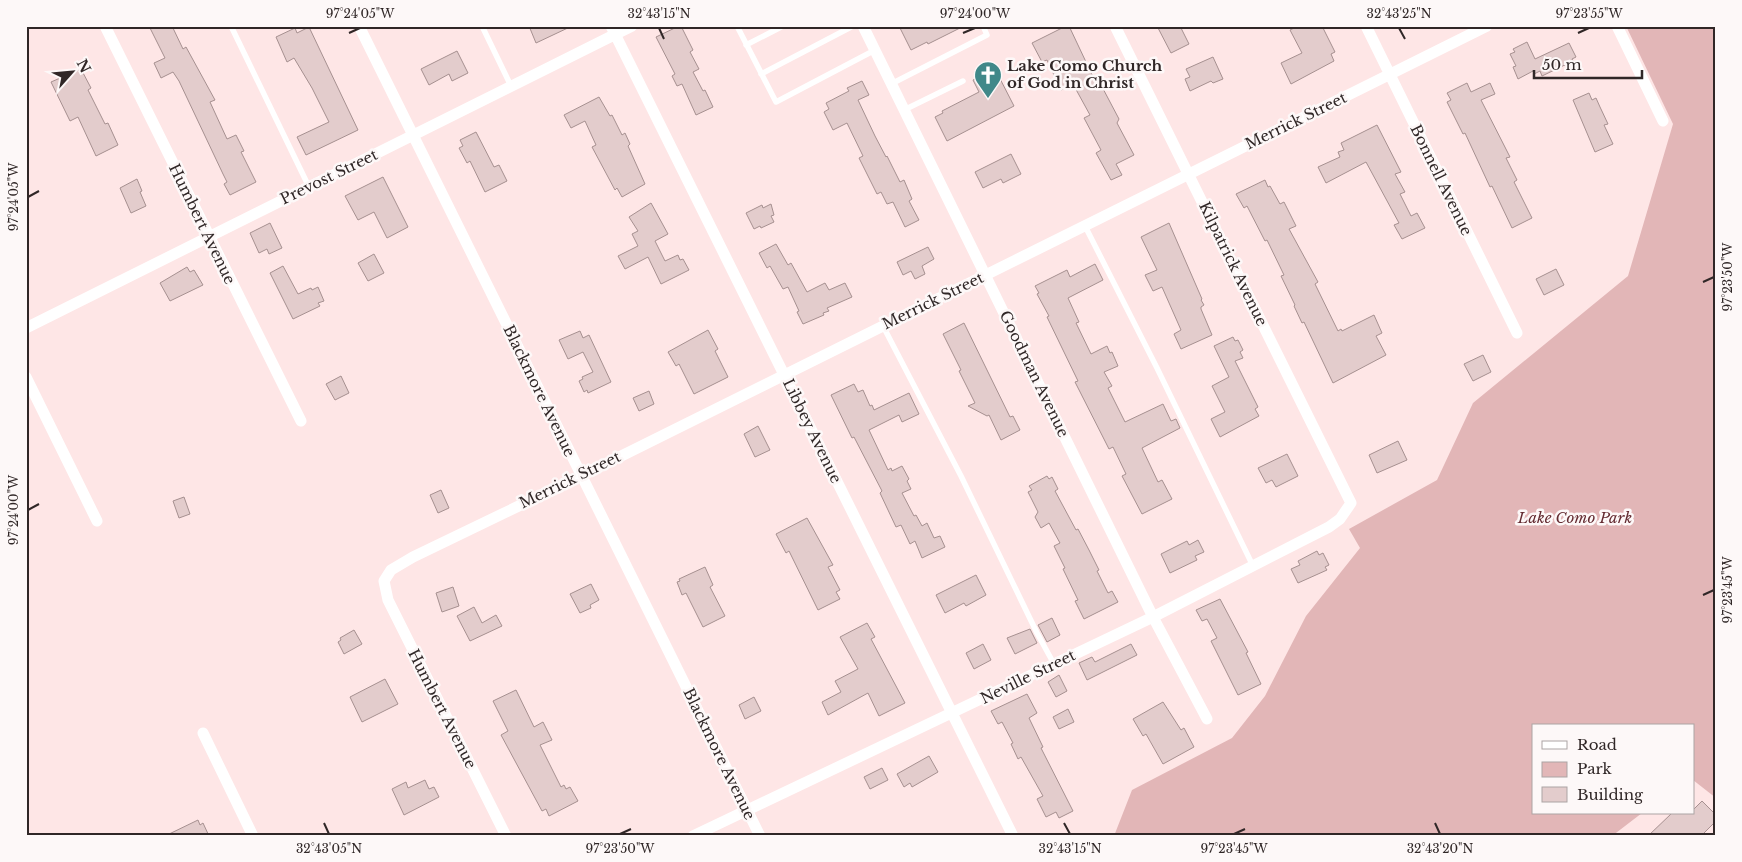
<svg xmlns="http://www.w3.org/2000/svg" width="1742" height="862" font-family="'Libre Baskerville',serif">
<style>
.green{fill:#e2b6b7}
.building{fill:#e3cccc;stroke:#a69090}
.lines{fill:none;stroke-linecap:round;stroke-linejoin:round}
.service{stroke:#fff;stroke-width:5.5}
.minor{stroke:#fff;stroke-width:11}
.ticks{fill:none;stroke:#302727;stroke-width:2}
.labels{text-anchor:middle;stroke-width:5;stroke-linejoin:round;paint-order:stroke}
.poi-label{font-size:15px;font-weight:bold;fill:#302727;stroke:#fdf8f8;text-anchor:start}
.street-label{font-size:15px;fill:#302727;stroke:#fdf8f8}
.park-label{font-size:15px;font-style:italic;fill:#642b31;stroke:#fdf8f8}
.neatline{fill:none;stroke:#302727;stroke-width:2}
.ticks-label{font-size:12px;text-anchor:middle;fill:#302727}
</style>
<rect width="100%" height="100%" fill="#fee6e6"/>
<path class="green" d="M1626,26H1716V798L1693,780V726H1533V813H1642L1612,836H1114L1132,790L1232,738L1265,696L1306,616L1360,548L1349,529L1437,480L1473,403L1628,276L1673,124Z"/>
<path class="building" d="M149,26H172L183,49L186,47L215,100L210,102L227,139L236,135L244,151L241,152L256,182L230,195L224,184L227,182L223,174L179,81L173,72L161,78L154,63L165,58Z
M529,26H572L536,43Z
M679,26H681L693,50L690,52L699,69L693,72L703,91L705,90L713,107L696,115L682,84L677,86L672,76L675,74L656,37Z
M899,26H964L928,44L927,42L911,50Z
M1066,26H1069L1095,81L1096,80L1098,84L1100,83L1119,119L1117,123L1134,155L1116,164L1122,175L1111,180L1096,153L1101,150L1084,118L1090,115L1073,84L1061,90L1047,60L1042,62L1032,43Z
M1157,26H1180L1189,44L1171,53Z
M1298,26H1322L1335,52L1331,54L1334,61L1291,84L1281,63L1302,53L1290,30Z
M309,27L358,130L306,155L297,137L329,122L312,88L294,58L287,62L276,37L295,28L297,33Z
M1527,42L1535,59L1569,43L1576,57L1572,59L1573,61L1542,76L1540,71L1534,74L1533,71L1518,79L1513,67L1516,66L1510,54L1515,52L1513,49Z
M457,51L468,73L452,81L449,74L429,85L421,69Z
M1213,57L1223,79L1213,83L1211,81L1190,91L1185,79L1190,77L1186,69Z
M81,69L91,88L88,90L105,124L108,123L118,145L96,156L78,117L70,121L51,82Z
M995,69L1014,106L947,141L935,117L943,113L942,111L979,92L973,80Z
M862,81L869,95L858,100L875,136L886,157L887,156L900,182L904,180L912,199L909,201L919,220L905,227L893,202L887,204L881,192L877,194L859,158L863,156L847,123L833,130L824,112L829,109L826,103L849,91L847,88Z
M1467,83L1471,92L1490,83L1495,94L1481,100L1510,157L1506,158L1517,180L1514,182L1532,218L1512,228L1492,186L1490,187L1465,133L1463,134L1447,102L1451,100L1447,93Z
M1589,93L1592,100L1596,98L1600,107L1608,124L1604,125L1613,144L1595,152L1573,100Z
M599,97L610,116L612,115L622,135L625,133L630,144L628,146L645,184L622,197L617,188L615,190L592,147L596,145L585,121L571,128L564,115Z
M1377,125L1401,172L1395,174L1405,192L1400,194L1411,216L1417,213L1425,228L1402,239L1394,225L1399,223L1366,162L1326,183L1318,167L1340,157L1338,152L1344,150L1341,143Z
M476,132L494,167L499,165L507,181L485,192L470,161L467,163L459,148L463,146L460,140Z
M1011,154L1021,174L1003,183L1001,179L983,188L975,172Z
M383,177L408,227L387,238L374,212L358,220L345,196Z
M137,179L142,191L140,192L146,206L131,213L120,188Z
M1265,180L1268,187L1270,186L1280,204L1284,202L1296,226L1289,229L1318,282L1315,284L1338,331L1341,329L1342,331L1374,315L1382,333L1376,336L1386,355L1333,383L1304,322L1302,323L1294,306L1295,305L1281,276L1284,275L1267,240L1265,241L1247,206L1244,208L1236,194Z
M651,203L668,234L655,241L665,261L678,255L680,260L683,259L689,270L661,284L648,257L625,269L618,256L638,246L632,234L638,231L629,217Z
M771,204L774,215L771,216L774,222L761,228L760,226L754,229L746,213L762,205L763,208Z
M270,223L282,248L269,254L267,249L259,253L250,233Z
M1169,223L1202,299L1201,300L1204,305L1201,307V309L1212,335L1181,349L1174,334L1181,330L1162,287L1153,291L1145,275L1157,270L1141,237Z
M776,244L788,265L791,263L807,292L825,283L829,290L845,283L852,297L827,308L829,311L823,313L824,315L803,324L797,312L799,311L788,287L783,289L770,266L767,268L759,253Z
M928,247L934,259L922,266L925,274L915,279L911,271L903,275L897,262Z
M374,254L384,273L368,281L358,263Z
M1095,264L1103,280L1068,298L1079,322L1076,323L1091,354L1107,346L1110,353L1112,352L1118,366L1104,372L1112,386L1108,388L1125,422L1163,404L1171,421L1176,419L1180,428L1142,448L1158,482L1162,480L1172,499L1142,514L1122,476L1126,474L1113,447L1109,449L1075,382L1078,381L1047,317L1049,316L1037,294L1039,293L1035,286L1067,270L1070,277Z
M283,266L298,294L311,288L312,290L318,287L324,301L318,303L320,306L293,319L270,273Z
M187,267L190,272L194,270L203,285L170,301L160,283Z
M1556,269L1564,285L1544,295L1536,279Z
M964,323L1010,417L1013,416L1020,430L1001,440L989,415L987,416L968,406L975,403L959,371L961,370L943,334Z
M708,330L718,349L715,351L728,377L694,394L679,364L676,366L668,352Z
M580,331L583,338L589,335L611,382L588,393L587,390L584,392L579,381L583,379L582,377L593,372L583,352L568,359L559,340Z
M1233,337L1235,341L1238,340L1243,350L1240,352L1243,358L1235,361L1258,407L1255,409L1259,416L1220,437L1211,419L1225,412L1212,386L1229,377L1214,346Z
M1483,355L1491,372L1473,381L1464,364Z
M341,376L349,393L335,400L326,384Z
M854,384L858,392L863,390L870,406L872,405L874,410L909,393L919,414L902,422L899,415L869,430L888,470L891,468L892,471L902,466L909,479L907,481L911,489L902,493L914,516L916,515L922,526L927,523L934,538L940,536L945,547L922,558L915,541L910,544L901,525L896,527L880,493L882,491L854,437L852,438L831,395Z
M649,391L654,404L639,411L633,398Z
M758,426L770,450L755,457L744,434Z
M1398,441L1407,460L1377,473L1369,455Z
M1287,454L1298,476L1276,487L1272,480L1266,483L1258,468Z
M1047,476L1049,479L1052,477L1058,489L1055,491L1076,530L1078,529L1089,550L1099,570L1097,571L1108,593L1112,591L1118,602L1084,619L1075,601L1078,600L1063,569L1065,568L1054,546L1060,543L1049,523L1041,528L1035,517L1038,512L1028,492L1032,490L1029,486Z
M441,490L449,508L438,513L430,495Z
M184,497L190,514L179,518L173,501Z
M807,518L833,565L828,567L840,590L836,592L840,599L818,610L789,551L786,553L776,534Z
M1198,540L1204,552L1195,556L1197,560L1170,573L1161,554L1187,541L1189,545Z
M1317,551L1319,555L1323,553L1329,565L1325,567L1327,570L1298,583L1291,569L1300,565L1298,561Z
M705,567L713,585L710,587L725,616L703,627L686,593L682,595L677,582L680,581L679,579Z
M976,575L986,595L966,606L964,603L945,613L936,595Z
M591,584L599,600L590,605L591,608L580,613L570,594Z
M453,587L459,606L442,612L436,593Z
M1220,599L1248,652L1246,653L1261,684L1238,695L1211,641L1217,638L1207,619L1202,621L1196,610Z
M474,607L482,623L496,615L502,626L470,641L457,616Z
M1052,618L1060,635L1047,642L1038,625Z
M867,623L875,637L871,639L905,703L879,716L868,693L828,715L822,702L841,692L835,681L858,669L840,637Z
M1030,629L1037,643L1015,654L1007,638Z
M354,630L362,644L344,654L338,642L341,640L340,638Z
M983,644L991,660L974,669L966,653Z
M1131,644L1137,655L1087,680L1079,663L1092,657L1095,662Z
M1059,675L1067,691L1056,697L1048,682Z
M385,679L398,704L362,722L350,697Z
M516,690L534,727L543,722L552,740L540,745L561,787L564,785L566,789L570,787L578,801L549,816L546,809L542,811L501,735L508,731L493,701Z
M1027,694L1037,713L1029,718L1043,747L1041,748L1073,811L1059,818L1056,812L1046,817L1037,799L1043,796L1021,757L1018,759L1011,744L1013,743L1002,722L998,724L991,711Z
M754,697L761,711L745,719L739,705Z
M1163,702L1181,730L1184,728L1194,747L1163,764L1146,734L1143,736L1133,719Z
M1068,709L1074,722L1059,729L1053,717Z
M929,756L938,772L912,787L910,783L904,787L897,774Z
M882,768L888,780L870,789L864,777Z
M425,780L429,789L434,787L439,797L404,815L392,789L406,782L408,788Z
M1702,801L1716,815V821L1701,836H1648L1672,813H1693V810Z
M198,820L200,825L203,823L209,836H165Z"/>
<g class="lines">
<path class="service" d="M231,26L309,187
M482,26L511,86
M737,26L776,102L875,50
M746,45L783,26
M761,74L853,26
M891,84L987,35L983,26
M904,110L963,81
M1085,226L1157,368L1253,566
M883,326L961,476L1037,633L1054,664"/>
<path class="minor" d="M105,26L301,421
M359,26L760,836
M611,26L1013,836
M863,26L1153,617L1207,719
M1366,26L1517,333
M1617,26L1663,121
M26,328L632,26
M26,377L97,521
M203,733L253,836
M506,836L388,600L384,581L391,570L413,557L581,476L1487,26
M693,836L1153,617L1329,527L1340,519L1351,503L1115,26"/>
</g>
<path class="ticks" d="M659,28L664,39M1399,28L1405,39M349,33L360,28M963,33L975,28M1578,33L1589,28M28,197L39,191M1703,282L1714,277M28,510L39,504M1703,595L1714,590M324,823L329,834M1064,823L1070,834M1435,823L1440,834M620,834L631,829M1234,834L1245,829"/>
<defs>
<g id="church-pin" transform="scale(1.4375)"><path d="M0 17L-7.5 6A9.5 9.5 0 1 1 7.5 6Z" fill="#408889" stroke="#fdf8f8"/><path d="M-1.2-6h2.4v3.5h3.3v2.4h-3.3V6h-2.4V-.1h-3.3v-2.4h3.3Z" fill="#fff"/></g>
</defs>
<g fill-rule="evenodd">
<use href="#church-pin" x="988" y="75"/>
</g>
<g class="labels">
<g class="poi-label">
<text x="1007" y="71">Lake Como Church<tspan x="1007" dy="17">of God in Christ</tspan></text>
</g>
<g class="street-label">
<text transform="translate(1296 121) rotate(-26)" y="5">Merrick Street</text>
<text transform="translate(329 177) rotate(-26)" y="5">Prevost Street</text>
<text transform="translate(1441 180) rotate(64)" y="5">Bonnell Avenue</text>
<text transform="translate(202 224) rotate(64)" y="5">Humbert Avenue</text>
<text transform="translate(1233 264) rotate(64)" y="5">Kilpatrick Avenue</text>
<text transform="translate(933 301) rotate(-26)" y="5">Merrick Street</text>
<text transform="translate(1034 374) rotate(64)" y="5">Goodman Avenue</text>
<text transform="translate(539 391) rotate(64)" y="5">Blackmore Avenue</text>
<text transform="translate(812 431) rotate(64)" y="5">Libbey Avenue</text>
<text transform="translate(570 480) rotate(-26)" y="5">Merrick Street</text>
<text transform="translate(1028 677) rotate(-26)" y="5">Neville Street</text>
<text transform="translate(442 709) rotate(63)" y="5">Humbert Avenue</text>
<text transform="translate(719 754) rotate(64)" y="5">Blackmore Avenue</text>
</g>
<g class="park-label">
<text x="1575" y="523">Lake Como Park</text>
</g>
</g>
<rect width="1742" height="862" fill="none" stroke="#fdf8f8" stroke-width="55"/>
<rect x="1532" y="724" width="162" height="90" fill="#fdf8f8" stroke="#aba4a4"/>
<rect x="1542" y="741" width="25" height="8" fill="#ffffff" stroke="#aba4a4"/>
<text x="1577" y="750" font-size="15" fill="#302727">Road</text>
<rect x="1542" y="762" width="25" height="15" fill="#e2b6b7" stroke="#aba4a4"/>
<text x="1577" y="774" font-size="15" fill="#302727">Park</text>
<rect x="1542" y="787" width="25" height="15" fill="#e3cccc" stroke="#aba4a4"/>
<text x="1577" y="800" font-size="15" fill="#302727">Building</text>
<g transform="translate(72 72) rotate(63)" stroke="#fdf8f8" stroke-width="4" paint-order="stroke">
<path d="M0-4L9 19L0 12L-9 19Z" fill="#302727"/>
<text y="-8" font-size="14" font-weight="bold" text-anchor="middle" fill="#302727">N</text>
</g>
<path d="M1534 70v8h108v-8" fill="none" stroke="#302727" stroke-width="2.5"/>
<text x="1542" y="70" font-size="15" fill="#302727" stroke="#fdf8f8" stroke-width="4" paint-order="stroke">50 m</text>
<rect x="28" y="28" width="1686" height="806" class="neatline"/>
<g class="ticks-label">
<text x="360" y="18">97°24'05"W</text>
<text x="659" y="18">32°43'15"N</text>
<text x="975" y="18">97°24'00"W</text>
<text x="1399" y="18">32°43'25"N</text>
<text x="1589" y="18">97°23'55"W</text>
<text transform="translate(14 197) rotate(-90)" y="4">97°24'05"W</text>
<text transform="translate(1728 277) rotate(-90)" y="4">97°23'50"W</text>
<text transform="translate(14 510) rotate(-90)" y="4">97°24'00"W</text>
<text transform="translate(1728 590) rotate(-90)" y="4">97°23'45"W</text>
<text x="329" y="853">32°43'05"N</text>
<text x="620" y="853">97°23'50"W</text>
<text x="1070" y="853">32°43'15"N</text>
<text x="1234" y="853">97°23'45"W</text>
<text x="1440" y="853">32°43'20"N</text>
</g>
</svg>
